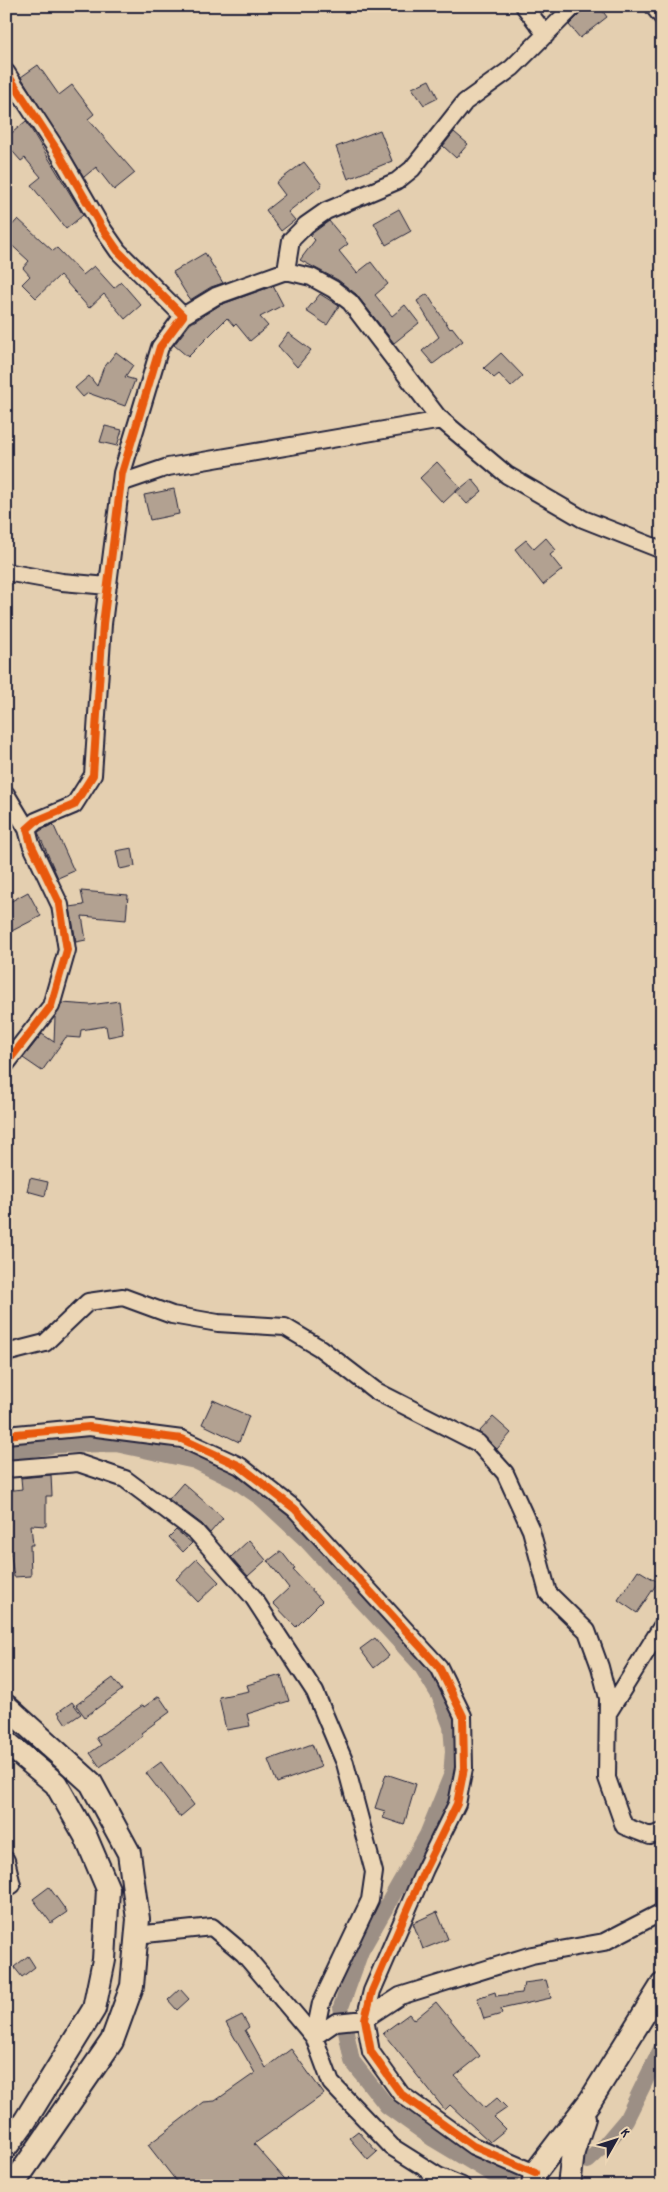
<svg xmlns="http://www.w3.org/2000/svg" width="668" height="2192" font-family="Dekko,sans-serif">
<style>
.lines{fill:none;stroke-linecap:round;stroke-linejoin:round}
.canal{stroke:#9c8f85;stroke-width:16}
.building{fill:#b2a191;stroke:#22223b}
.minor-casing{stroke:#22223b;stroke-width:20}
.secondary-casing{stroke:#22223b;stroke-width:26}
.minor{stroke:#ecd6b5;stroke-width:16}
.secondary{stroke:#ecd6b5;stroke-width:22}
.cycleway-casing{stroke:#ecd6b5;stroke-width:11}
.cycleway{stroke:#e8590c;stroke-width:8}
</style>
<rect width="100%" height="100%" fill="#e4cfb0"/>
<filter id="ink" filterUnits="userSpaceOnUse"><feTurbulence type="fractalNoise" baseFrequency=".02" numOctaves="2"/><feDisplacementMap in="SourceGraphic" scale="10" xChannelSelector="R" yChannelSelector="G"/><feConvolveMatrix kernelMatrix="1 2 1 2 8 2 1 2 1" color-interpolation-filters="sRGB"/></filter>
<g filter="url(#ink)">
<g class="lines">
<path class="canal" d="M6,1453L56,1445L116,1444L195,1461L236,1481L262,1499L307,1541L420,1664L439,1695L451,1726L453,1751L451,1776L427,1835L361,1951L341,2007L352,2061L387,2106L433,2139L493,2175L511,2177
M588,2161L604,2146L626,2120L662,2047"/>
</g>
<path class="building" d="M584,6H599L607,17L580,38L569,25L581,13Z
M38,65L59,95L72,85L94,114L88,119L135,173L114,190L96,167L84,177L21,77Z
M429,80L438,98L424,105L412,88Z
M26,121L83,215L66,229L31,185L41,177L25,158L21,161L6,144V138Z
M380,130L392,161L348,179L336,147Z
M454,132L468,144L456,158L443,146Z
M304,162L322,185L288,212L295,220L281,231L266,210L285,195L276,183Z
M399,209L411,231L386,245L374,223Z
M18,219L53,251L57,248L83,275L94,266L114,288L121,282L141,305L125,319L104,294L89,308L60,275L36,298L22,284L30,276L23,268L29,261L6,240V232Z
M329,221L348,244L339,251L357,273L371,262L388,284L375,295L392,316L405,305L419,323L394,343L356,294L338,280L300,260L315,240L310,235Z
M205,253L223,283L211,287L190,300L173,272Z
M273,286L283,305L260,317L268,326L250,341L236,324L234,326L227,318L188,357L174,345L190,324L220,305Z
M320,294L339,306L327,325L306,311Z
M427,294L450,329L452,327L463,341L433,364L422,351L439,337L417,301Z
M288,333L311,350L297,367L278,346Z
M116,352L133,365L125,377L135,380L125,406L88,393L83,397L75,388L89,376L97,386L103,369Z
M501,353L523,376L511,387L499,374L494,378L484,368Z
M105,426L122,430L117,446L100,442Z
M437,462L460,487L443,503L420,478Z
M472,479L482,491L467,504L456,492Z
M174,489L179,514L150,520L144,495Z
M546,538L556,550L550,555L562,570L543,585L515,549L526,540L534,549Z
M53,824L74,871L58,878L38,832Z
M132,848L135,866L120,869L116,851Z
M81,891L128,895L126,920L82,916L86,940L76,942L70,907L84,905Z
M28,892L41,916L6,934V904Z
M119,1001L123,1034L108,1037L106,1026L81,1030L80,1038L66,1037L42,1071L23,1058L42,1034L54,1042L55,1017L62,1003L90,1005Z
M30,1178L48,1182L45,1196L27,1191Z
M213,1400L249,1416L239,1442L202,1424Z
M493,1417L511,1433L497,1449L479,1432Z
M51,1475L52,1496H46V1526L31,1525L33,1545H30L31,1576L14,1577L10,1550L6,1552V1491L22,1489L21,1478Z
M183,1483L223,1518L210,1533L202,1524L169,1499Z
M176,1530L192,1543L183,1552L169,1537Z
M249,1540L266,1560L248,1576L231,1557Z
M281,1551L295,1569L293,1570L322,1601L296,1627L273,1603L289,1588L268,1561Z
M197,1559L219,1582L198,1602L176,1579Z
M638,1570L658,1582L637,1613L618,1600Z
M375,1638L389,1656L374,1668L360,1649Z
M281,1675L289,1701L247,1714L250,1726L226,1730L219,1697L249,1691L247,1685Z
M113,1678L122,1690L85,1717L76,1705Z
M159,1696L170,1712L141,1733L143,1736L100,1767L90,1753L101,1745L96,1738L143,1705L144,1707Z
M72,1702L81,1714L66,1724L58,1712Z
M312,1744L321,1767L277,1783L268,1760Z
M161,1762L194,1805L180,1817L146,1773Z
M386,1774L416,1784L404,1825L383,1818L385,1811L375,1808Z
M49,1887L67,1912L51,1923L33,1899Z
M437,1912L448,1939L423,1949L413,1923Z
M28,1956L35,1967L22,1977L14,1967Z
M546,1980L551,1998L501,2009L502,2014L484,2019L477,1998L495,1992L496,1996L522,1993L524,1983Z
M180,1989L189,1999L177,2010L168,2000Z
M436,2002L480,2056L455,2076L485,2108L497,2098L507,2108L494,2117L506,2129L490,2142L450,2105L445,2110L383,2033L409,2014L414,2020Z
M242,2015L249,2027L245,2030L266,2068L291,2049L324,2094L254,2144L291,2186H180L148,2145L204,2102L215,2101L255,2073L226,2023Z
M358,2131L377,2152L368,2160L349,2138Z"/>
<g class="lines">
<g class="minor-casing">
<path id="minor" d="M524,6L546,35
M653,6L662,17
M6,72L57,150L102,228L118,251L183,316L160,347L122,473L103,624L93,775L74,805L36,821L27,829L31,844L60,905L67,950L51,1006L6,1064
M286,271L291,240L306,225L326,211L397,181L412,169L465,102L512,68L574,6
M183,316L216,296L286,271L311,277L333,289L350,302L438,417L507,475L583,519L662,550
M121,483L168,467L442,420
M6,572L62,582L108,586
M6,794L27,829
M6,1353L45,1343L88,1302L123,1297L172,1315L218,1323L285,1327L320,1348L376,1391L478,1443L505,1473L531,1530L548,1593L587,1631L600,1667L608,1698L607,1778L624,1826L650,1836L662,1832
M6,1435L89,1427L182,1439L240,1466L295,1509L439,1667L463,1716L464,1768L457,1804L425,1869L372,1991L365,2019L371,2052L401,2094L473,2146L535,2173
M6,1469L78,1463L125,1479L196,1532L253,1597L315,1692L345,1763L374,1872L370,1900L321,2003L314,2037L331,2083L392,2147L438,2176L462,2186
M608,1713L662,1626
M6,1860L12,1885L6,1888
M136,1935L212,1927L244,1954L314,2037L336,2022L365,2019L400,1996L532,1955L604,1942L662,1912
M426,2186L438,2176"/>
</g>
<g class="secondary-casing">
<path id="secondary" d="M6,1706L91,1783L129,1853L138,1919L132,1986L112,2041L12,2186
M6,1742L56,1784L85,1835L108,1889L104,1960L94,2009L25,2121L6,2147
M533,2186L535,2173L590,2101L662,1985
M569,2186L573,2152L584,2118"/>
</g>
<use href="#minor" class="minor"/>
<use href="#secondary" class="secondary"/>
<g class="cycleway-casing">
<path id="cycleway" d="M6,72L57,150L102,228L118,251L183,316L160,347L122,473L103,624L93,775L74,805L36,821L27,829L31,844L60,905L67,950L51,1006L6,1064
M6,1435L89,1427L182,1439L240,1466L295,1509L439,1667L463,1716L464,1768L457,1804L425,1869L372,1991L365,2019L371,2052L401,2094L473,2146L535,2173"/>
</g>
<use href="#cycleway" class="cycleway"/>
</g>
</g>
<rect width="668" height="2192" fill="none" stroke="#ecd6b5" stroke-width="25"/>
<rect x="12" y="12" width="643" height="2167" fill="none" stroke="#22223b" stroke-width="2" filter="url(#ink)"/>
<g transform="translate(616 2140) rotate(51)" stroke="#ecd6b5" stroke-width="4" paint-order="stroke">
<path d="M0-4L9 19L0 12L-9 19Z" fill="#22223b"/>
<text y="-8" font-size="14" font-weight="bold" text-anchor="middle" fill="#22223b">K</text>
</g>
</svg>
